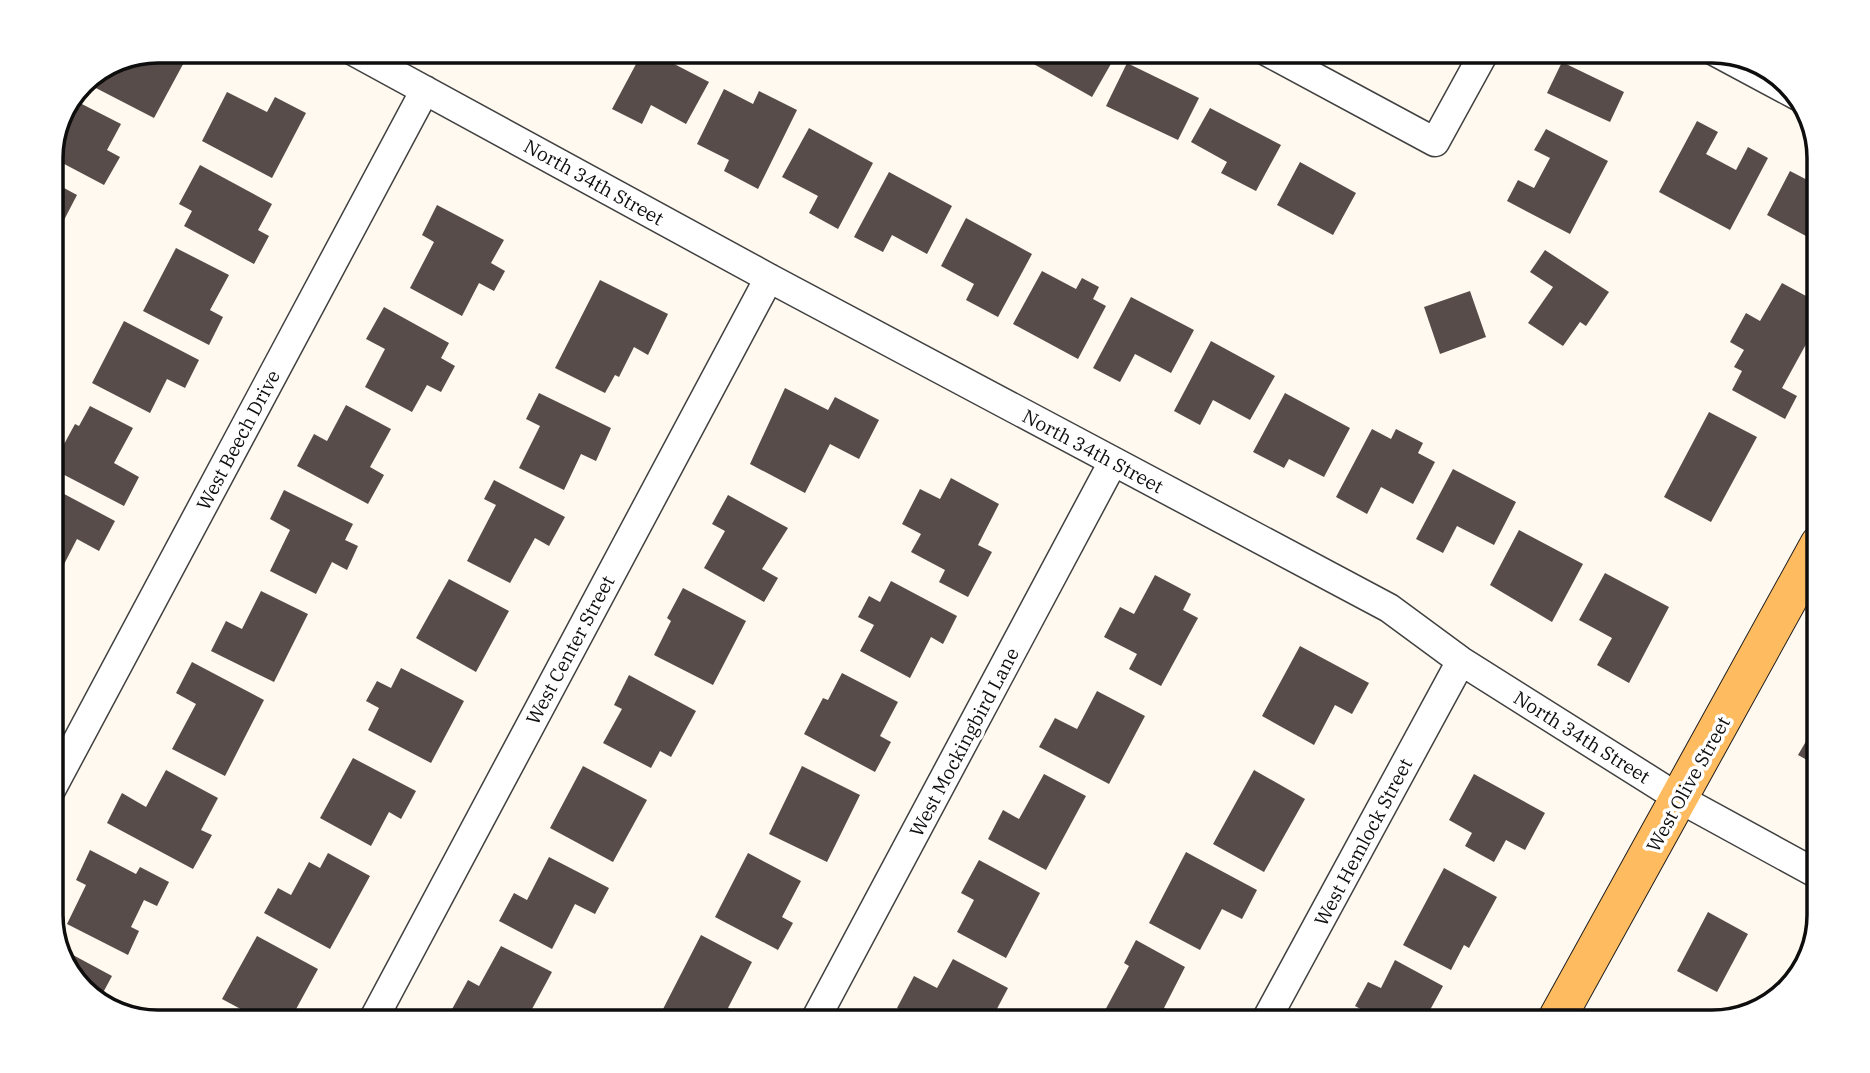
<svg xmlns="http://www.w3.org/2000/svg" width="1870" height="1073" font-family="'IBM Plex Serif',serif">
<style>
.building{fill:#574c49}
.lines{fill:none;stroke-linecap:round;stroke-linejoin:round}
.minor-casing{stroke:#414141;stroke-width:31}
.major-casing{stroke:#1f1f1f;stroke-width:39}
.minor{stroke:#fff;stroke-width:28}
.major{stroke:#ffbb5f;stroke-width:37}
.labels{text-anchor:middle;stroke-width:7;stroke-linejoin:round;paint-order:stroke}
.street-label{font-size:19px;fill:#0e0e0e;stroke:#fff}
.rim{fill:none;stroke:#0e0e0e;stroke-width:3.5}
</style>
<rect width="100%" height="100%" fill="#fff9ef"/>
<path class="building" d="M158,51H180L188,55L154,118L92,86L97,76Z
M643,51H649L709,82L686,124L651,105L642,124L612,109Z
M1026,51H1093L1112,62L1092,97L1023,58Z
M1562,62L1624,92L1610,122L1547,93Z
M1127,63L1199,98L1178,140L1106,106Z
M724,89L753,104L759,91L797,110L758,189L724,171L729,160L697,144Z
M227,92L267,112L275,97L306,113L272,178L202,141Z
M74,100L121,124L107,150L120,157L104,185L51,157Z
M1210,108L1281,145L1256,191L1221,173L1227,162L1191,142Z
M1697,121L1718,132L1706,154L1736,170L1748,147L1768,158L1730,230L1659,192Z
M809,128L873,163L838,229L809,213L818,196L782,177Z
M1546,129L1608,161L1570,234L1507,201L1518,180L1534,188L1550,158L1534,150Z
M1300,162L1356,193L1333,235L1277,205Z
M200,165L272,204L258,230L269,236L254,264L184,226L192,211L179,204Z
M1790,171L1819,186V243L1767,215Z
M889,172L952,206L927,254L892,235L883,252L854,237Z
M51,181L77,195L51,245Z
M437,205L504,240L491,263L505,271L494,291L479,283L462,316L410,288L434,242L422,235Z
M966,218L1032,254L998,317L966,300L974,284L941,266Z
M176,248L229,275L210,310L223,317L209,345L143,311Z
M1545,250L1609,292L1586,326L1580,322L1563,346L1528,323L1553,287L1530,272Z
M1042,271L1076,289L1082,278L1099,287L1093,299L1106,306L1078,359L1013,324Z
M600,280L668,314L648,355L634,347L619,377L615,375L605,393L555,368Z
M1782,283L1819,303V328L1816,326L1782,388L1797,396L1785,419L1732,390L1742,371L1734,367L1744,350L1730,342L1746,313L1760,321Z
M1470,291L1486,337L1440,354L1424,307Z
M1131,297L1194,330L1171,373L1135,354L1120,382L1093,368Z
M384,307L449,343L441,358L455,366L441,392L427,385L412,412L365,387L385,349L366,339Z
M124,321L199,360L185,388L167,379L150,413L92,383Z
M1211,341L1275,376L1250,420L1213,400L1200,425L1174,411Z
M785,388L828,410L835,397L879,420L859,459L830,444L805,493L750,464Z
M539,393L611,428L596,461L581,454L564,490L519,468L540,426L526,419Z
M1285,393L1350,428L1324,477L1289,459L1284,468L1253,452Z
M346,405L391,429L370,467L384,475L368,504L297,466L314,434L327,441Z
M90,406L133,428L114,463L139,477L124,506L51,468L75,424L79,426Z
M1709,412L1757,437L1711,522L1664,497Z
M1372,429L1391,439L1396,429L1423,443L1418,453L1435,462L1413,504L1381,487L1367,514L1336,497Z
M1453,469L1516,502L1494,545L1457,526L1443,553L1416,539Z
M951,478L999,504L978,545L992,552L968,597L939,582L945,570L911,552L921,534L902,524L920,489L940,499Z
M494,480L565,517L549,546L535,538L510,583L467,561L496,505L484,499Z
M51,487L115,521L99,551L77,539L60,572L51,568Z
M284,490L353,524L345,540L358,546L347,570L332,562L316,594L270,571L290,530L270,519Z
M728,495L788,528L762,569L778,578L764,602L704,568L725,531L712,524Z
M1519,530L1583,564L1552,622L1490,585Z
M1605,573L1669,607L1629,683L1597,665L1612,638L1579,620Z
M1155,575L1191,594L1183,610L1198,618L1161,686L1129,669L1137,654L1104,637L1120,607L1134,614Z
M449,579L509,611L476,672L416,638Z
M891,581L957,616L943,644L931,637L910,678L860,651L874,625L858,617L869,596L880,602Z
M683,588L746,621L713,685L654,655L671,621L667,618Z
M51,591L59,595L51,610Z
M261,591L308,614L274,682L211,651L226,621L242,629Z
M1300,646L1369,683L1352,714L1335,705L1314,745L1262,716Z
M192,662L264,700L225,776L172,749L196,704L176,693Z
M401,668L464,701L431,763L368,730L379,708L366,701L377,681L391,688Z
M842,673L898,702L880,736L891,742L875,772L804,734L823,698L828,700Z
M629,675L696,711L671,757L660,751L651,768L603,743L622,709L614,705Z
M1097,691L1145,716L1109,784L1039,747L1055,718L1077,729Z
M1812,731L1819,735V791L1808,785L1818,766L1798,755Z
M353,758L416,791L401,819L389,812L371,846L320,818Z
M583,766L647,800L613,862L550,828Z
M802,766L860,795L827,862L769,834Z
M166,770L218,798L201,830L212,835L193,869L107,823L122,793L146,807Z
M1254,770L1305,799L1264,872L1213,844Z
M1044,774L1086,796L1046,870L988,839L1003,810L1019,819Z
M1474,774L1545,813L1525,850L1506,840L1494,862L1465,846L1472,833L1449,820Z
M90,850L136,874L140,867L169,882L157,906L144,900L131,927L139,931L128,955L67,924L86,885L76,880Z
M1186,852L1257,890L1242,919L1222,909L1200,950L1149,923Z
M328,853L370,876L330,949L264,913L278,888L291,895L309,862L320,868Z
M748,853L801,881L782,917L793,923L778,950L715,917Z
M549,857L609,888L595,914L575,904L552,949L499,921L514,893L527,900Z
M979,860L1040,893L1006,958L957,932L974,900L961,893Z
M1444,868L1497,897L1469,948L1464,945L1451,970L1403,945Z
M1708,912L1748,934L1717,992L1677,971Z
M701,935L752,962L728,1008L744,1016L741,1022H684L662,1011Z
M257,936L318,969L289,1022H265L222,999Z
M1136,940L1185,967L1164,1008L1186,1020L1185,1022H1119L1103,1014L1129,966L1124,963Z
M501,946L552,972L525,1022H472L451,1011L468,980L479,986Z
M60,948L112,976L98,1002L69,974Z
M953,959L1008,988L990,1022H924L897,1008L914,976L937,988Z
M1395,960L1443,986L1430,1010L1444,1017L1441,1022H1365L1370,1014L1355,1006L1368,982L1381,988Z
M1679,1014L1697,1022H1675Z"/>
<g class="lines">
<g class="minor-casing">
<path id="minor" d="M353,51L769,278L1389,608L1461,661L1680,799L1819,875
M1266,51L1435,142L1485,51
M1714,51L1798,96
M51,790L425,90
M372,1022L769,278
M814,1022L1113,462
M1265,1022L1461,661"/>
</g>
<g class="major-casing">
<path id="major" d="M1555,1022L1819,544"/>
</g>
<use href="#minor" class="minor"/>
<use href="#major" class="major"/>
</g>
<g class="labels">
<g class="street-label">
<text transform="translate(594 182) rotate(29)" y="7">North 34th Street</text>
<text transform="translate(238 440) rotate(-62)" y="7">West Beech Drive</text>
<text transform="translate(1093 451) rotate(28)" y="7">North 34th Street</text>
<text transform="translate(570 650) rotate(-62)" y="7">West Center Street</text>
<text transform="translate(1582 737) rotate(32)" y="7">North 34th Street</text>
<text transform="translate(964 742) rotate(-62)" y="7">West Mockingbird Lane</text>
<text transform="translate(1688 784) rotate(-61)" y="7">West Olive Street</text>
<text transform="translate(1363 842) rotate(-62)" y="7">West Hemlock Street</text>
</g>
</g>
<path d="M0 0H1870V1073H0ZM158 63H1712A95 95 0 0 1 1807 158V915A95 95 0 0 1 1712 1010H158A95 95 0 0 1 63 915V158A95 95 0 0 1 158 63Z" fill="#fff" fill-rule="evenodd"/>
<path class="rim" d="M158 63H1712A95 95 0 0 1 1807 158V915A95 95 0 0 1 1712 1010H158A95 95 0 0 1 63 915V158A95 95 0 0 1 158 63Z"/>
</svg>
